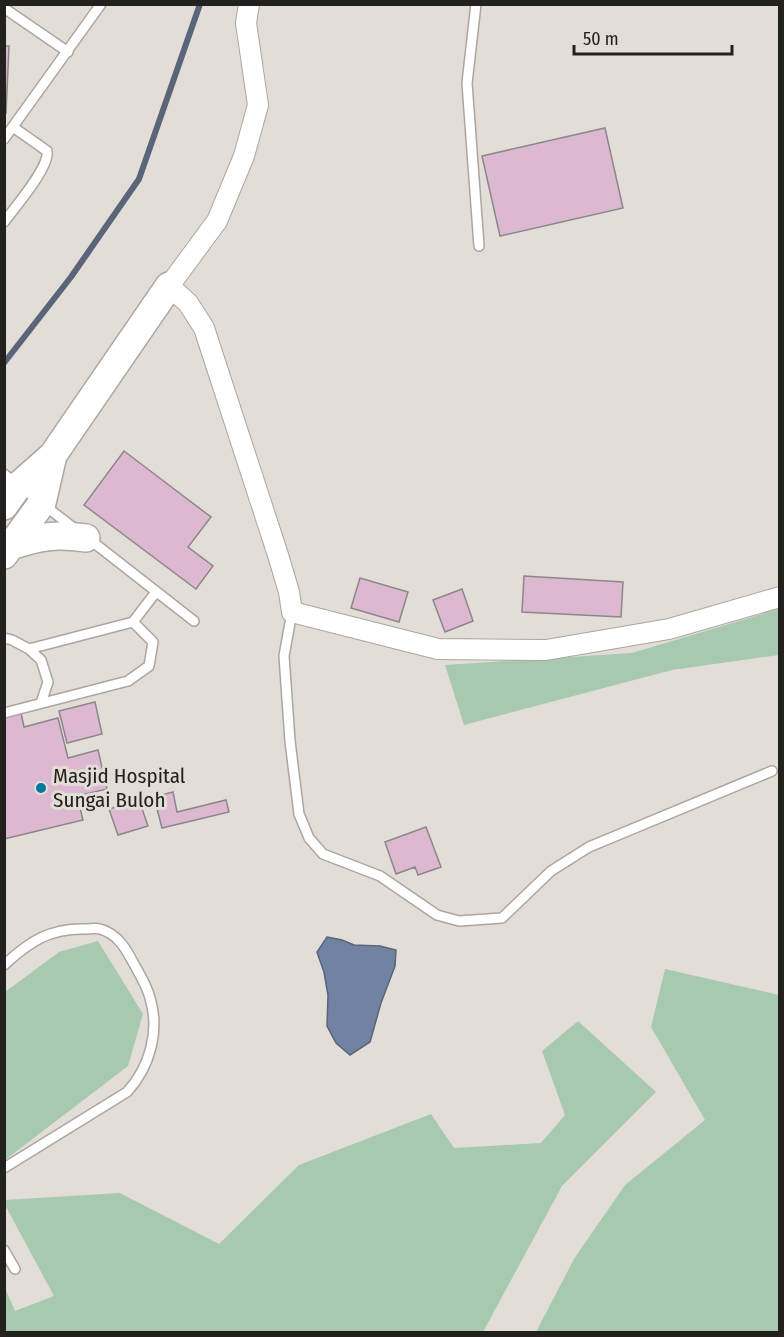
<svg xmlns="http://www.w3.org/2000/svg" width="784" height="1337" font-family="'Fira Sans Condensed',sans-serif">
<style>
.green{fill:#a6c9af}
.water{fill:#7282a2;stroke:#5a657a;stroke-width:1.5}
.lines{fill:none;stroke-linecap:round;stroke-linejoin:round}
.stream{stroke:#5a657a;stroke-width:6}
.building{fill:#ddb9d1;stroke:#8d868b;stroke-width:1.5}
.lane-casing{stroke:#aca6a0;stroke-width:12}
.street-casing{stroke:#aca6a0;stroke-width:22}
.secondary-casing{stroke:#aca6a0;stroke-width:30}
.lane{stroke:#fff;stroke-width:9}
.street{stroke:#fff;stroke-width:20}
.secondary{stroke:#fff;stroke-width:27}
.poi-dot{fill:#0179a2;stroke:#e3ddd7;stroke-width:2}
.labels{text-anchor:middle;stroke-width:6;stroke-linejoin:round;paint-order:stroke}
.poi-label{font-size:21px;fill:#23211e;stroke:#e3ddd7;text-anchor:start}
</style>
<rect width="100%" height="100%" fill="#e3ddd7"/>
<path class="green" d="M779,609V655L672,670L464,725L445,665L632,653Z
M98,941L143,1014L128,1066L5,1160V992L59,952Z
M665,969L779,995V1332H536L574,1259L625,1185L705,1120L651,1027Z
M578,1021L656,1092L562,1186L483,1332H5V1288L15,1311L54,1296L5,1205V1200L120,1193L219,1244L299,1165L431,1114L454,1148L541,1143L565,1115L542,1051Z"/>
<path class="water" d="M327,937L342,940L354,945L380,946L396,950L395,966L381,1003L370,1042L350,1055L336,1043L327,1026L328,995L324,972L317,952Z"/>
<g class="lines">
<path class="stream" d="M4,363L71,277L139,179L200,4"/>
</g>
<path class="building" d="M4,46H9L6,113H4Z
M605,128L623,208L500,236L482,156Z
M124,451L211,517L188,547L213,566L196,589L84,505Z
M524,576L623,582L621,617L522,612Z
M360,578L408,592L399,622L351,608Z
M462,589L473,621L445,632L433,600Z
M95,702L102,734L67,743L59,711Z
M21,713L24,727L58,718L68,758L98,750L107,789L77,796L83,820L4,839V717Z
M173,792L177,812L226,800L229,812L162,828L154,797Z
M139,800L148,826L118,835L109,809Z
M426,827L441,867L418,875L415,867L396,874L385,842Z"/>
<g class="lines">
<g class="lane-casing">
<path id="lane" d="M476,4L467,83L479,246
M4,8L68,52
M4,139L101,4
M4,222C15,207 50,167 47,151L13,127
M4,474L75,529
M89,539L194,621
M292,612L284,656L290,741L299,814L309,838L323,854L380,876L437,915L459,921L502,918L551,871L589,847L772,771
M4,638L12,640L29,649L41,660L48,682L41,703
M29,649L133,622L156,592
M4,713L128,681L149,666L153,642L133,622
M4,965C30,941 50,928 86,929C90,929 96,928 100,929C118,934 126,949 134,964C140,975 147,986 150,998C160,1031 150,1067 127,1092L4,1168
M4,1250L15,1269"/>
</g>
<g class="street-casing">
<path id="street" d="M249,4L246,23L258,105L244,156L217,221L169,286L188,303L204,328L278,555L289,592L292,612L438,649L546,650L669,629L780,597"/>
</g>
<g class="secondary-casing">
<path id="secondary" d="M4,506L19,485L53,455L169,286
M11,546C40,536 56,534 86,538
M4,555L42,503L53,455"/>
</g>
<use href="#lane" class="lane"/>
<use href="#street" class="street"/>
<use href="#secondary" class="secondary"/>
</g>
<circle class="poi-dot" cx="41" cy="788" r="6"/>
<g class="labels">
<g class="poi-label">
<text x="53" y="783">Masjid Hospital<tspan x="53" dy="24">Sungai Buloh</tspan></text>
</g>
</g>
<rect width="784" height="1337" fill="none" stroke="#23211e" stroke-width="12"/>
<path d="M574 45v9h158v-9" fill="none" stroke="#23211e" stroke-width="3"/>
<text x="583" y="45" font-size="18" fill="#23211e" stroke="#e3ddd7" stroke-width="4.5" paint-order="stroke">50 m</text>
</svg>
